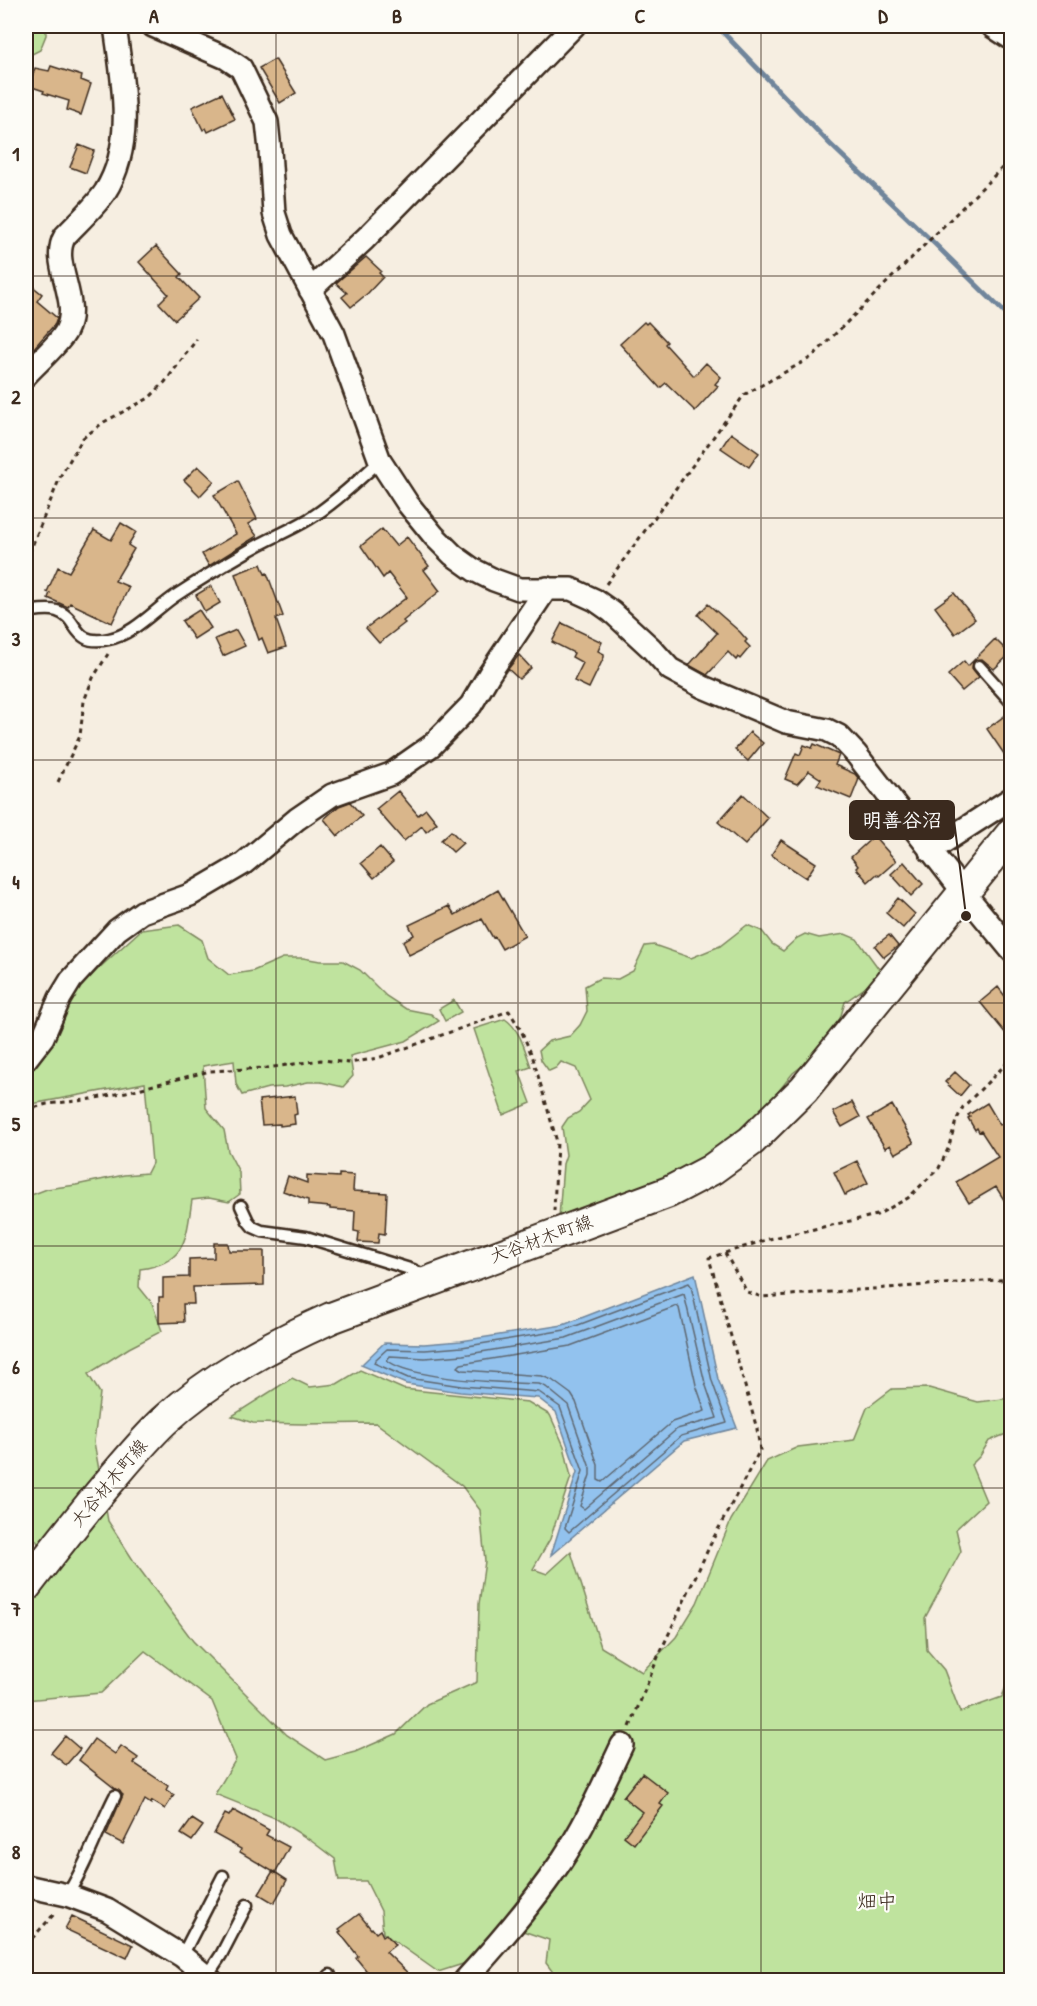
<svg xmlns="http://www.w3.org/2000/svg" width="1037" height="2006" font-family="'Patrick Hand','Klee One',sans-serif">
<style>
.green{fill:#bfe39e;stroke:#7d865e;stroke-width:1.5}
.water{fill:#92c2ee;stroke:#6f859b;stroke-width:1.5}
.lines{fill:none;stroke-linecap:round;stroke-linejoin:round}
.shore{stroke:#5e6771;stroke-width:1.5}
.stream{stroke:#6f859b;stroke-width:5}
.building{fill:#d9b68b;stroke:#3b2a1e;stroke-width:1.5}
.lane-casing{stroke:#3b2a1e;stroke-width:15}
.street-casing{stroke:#3b2a1e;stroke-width:26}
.secondary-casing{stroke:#3b2a1e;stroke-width:34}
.path{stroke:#3b2a1e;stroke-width:3;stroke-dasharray:4.5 4.5;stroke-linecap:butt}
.lane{stroke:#fdfcf7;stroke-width:10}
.street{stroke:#fdfcf7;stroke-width:21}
.secondary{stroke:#fdfcf7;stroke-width:30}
.grid{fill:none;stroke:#3b2a1e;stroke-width:1.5;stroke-opacity:0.55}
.labels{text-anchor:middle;stroke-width:4.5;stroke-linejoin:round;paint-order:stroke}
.street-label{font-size:18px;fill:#3b2a1e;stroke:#fdfcf7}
.neighbourhood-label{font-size:20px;fill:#3b2a1e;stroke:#fdfcf7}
.leader{fill:none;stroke:#3b2a1e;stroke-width:2}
.callout-dot{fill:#3b2a1e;stroke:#fdfcf7;stroke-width:2}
.callout{fill:#3b2a1e;stroke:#3b2a1e;stroke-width:2}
.callout-label{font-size:20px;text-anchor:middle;font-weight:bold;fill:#fff}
.neatline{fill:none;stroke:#3b2a1e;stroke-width:2}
.grid-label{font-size:20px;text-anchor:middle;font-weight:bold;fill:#3b2a1e}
</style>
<rect width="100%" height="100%" fill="#f6eee1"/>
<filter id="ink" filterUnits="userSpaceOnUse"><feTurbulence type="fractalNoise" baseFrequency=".0167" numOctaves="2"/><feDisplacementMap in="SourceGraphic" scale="12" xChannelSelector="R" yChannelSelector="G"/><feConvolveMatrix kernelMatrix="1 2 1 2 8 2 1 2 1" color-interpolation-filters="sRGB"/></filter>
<g filter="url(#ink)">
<path class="green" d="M26,26H46V35L40,50L26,57Z
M179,925L202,940L208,958L229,975L253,971L283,958H303L320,961H343L360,970L386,996L406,1009L431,1014L439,1021L406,1041L350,1056L353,1076L343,1087L321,1082H308L285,1087L268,1088L242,1095L236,1084L234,1061L203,1066L206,1108L224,1130L228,1151L239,1172L240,1194L229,1202L209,1198L192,1200C186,1240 186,1263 140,1269L139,1287L152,1303L162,1331L129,1348L88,1374L100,1393L94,1442L108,1521L135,1563L193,1641L287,1735L325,1760L355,1752L396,1734L427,1704L477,1682L479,1604L485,1561L480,1510L462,1486L376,1423L303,1424L253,1423L232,1416L292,1378L310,1387L337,1384L360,1370L403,1389L528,1402L550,1415L564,1446L571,1477L550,1539L533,1569L547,1574L571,1552L601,1647L642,1672L676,1637L697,1603L731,1520L767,1461L798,1447L854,1440L867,1408L892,1389L929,1388L978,1402L1011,1398V1432L989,1441L980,1456L971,1465L986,1501L956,1529L961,1551L925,1618L927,1650L944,1670L960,1712L1002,1697L1011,1673V1980H564L552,1971L546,1963L549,1940L500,1923L469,1962L438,1972L383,1933L381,1911L366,1881H339L335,1859L310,1840L275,1818L215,1794L236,1759L212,1701L145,1651L101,1693L26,1700V1610L54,1576L36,1540L26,1529V1197L47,1189L76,1185L124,1175L147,1173L152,1163L145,1083L26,1105V1068L69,999L97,970L141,930Z
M747,925L762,931L772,944L783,951L797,938L805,934L819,938L845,934L857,939L879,969L876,980L845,1002L840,1019L802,1066L793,1073L778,1092L772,1102L748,1121L740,1133L724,1141L709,1153L701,1163L672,1173L658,1186L559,1218L563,1164L566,1155L562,1127L568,1118L579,1112L590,1100L576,1068L561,1062L556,1068L549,1071L541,1060L539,1050L549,1041L570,1036L580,1025L587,1011L585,986L600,978L618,979L633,971L645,946L654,945L691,958L720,946Z
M454,1000L461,1012L445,1021L439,1009Z
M505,1019C520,1029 525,1050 531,1067L519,1071L531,1103L503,1115L474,1029Z"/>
<path class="water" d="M695,1274L718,1379L737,1428L684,1441L551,1555L577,1472L556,1412L538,1398L460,1392L406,1384L361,1365L384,1343L424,1344L461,1341L563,1325Z"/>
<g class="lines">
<path class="shore" d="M689,1283L691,1286L712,1381L727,1423L681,1436L569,1532L565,1528L583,1471L560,1407L539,1392L461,1386L408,1378L374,1363L375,1360L387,1349L425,1350L462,1347L565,1330Z
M684,1294L705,1383L717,1418L677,1429L584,1509L580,1506L590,1475V1468L568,1405L546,1387L539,1384C506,1383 410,1380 387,1360L390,1356L425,1358L463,1355L566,1338Z
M677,1306L679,1308L696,1385L705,1411L672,1422L602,1482L598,1480V1465L576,1402L571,1394L552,1380L542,1376L463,1370L458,1367L461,1364L570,1346Z"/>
<path class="stream" d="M717,26L830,144L936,245L1012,320"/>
</g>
<path class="building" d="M275,59L296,93L280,103L259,68Z
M51,66L82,76L81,80L91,84L81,115L67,110L69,101L43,93L44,91L29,86L35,68L49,71Z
M222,93L235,119L208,132L206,128L203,130L192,107Z
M79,145L94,151L86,173L70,167Z
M156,246L182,274L179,277L199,298L175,320L159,303L168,294L139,262Z
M366,257L381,271L379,273L383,277L368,293L351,307L342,297L347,293L336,283Z
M26,281L42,294L37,301L57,318L55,324L26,357Z
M644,322L646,324L648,322L667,342L665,344L694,376L706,363L721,377L715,384L718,386L695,411L666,383L660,388L620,344Z
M731,433L759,453L749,467L721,448Z
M198,466L214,481L200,496L184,480Z
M238,481L257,519L248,524L257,536L209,566L202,554L236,534L214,495Z
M121,523L136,532L128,545L134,549L115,581L129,587L112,623L70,603L68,607L48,598L50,593L47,592L58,567L69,572L94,530L111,540Z
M382,529L396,546L407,537L429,566L424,570L440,591L403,621L405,623L379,643L366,628L407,597L388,573L383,578L361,546Z
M261,564L265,574L267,573L283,616L276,619L286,647L268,653L262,638L259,640L235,574Z
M211,586L220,603L205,612L196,595Z
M954,593L975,619L955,634L935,607Z
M708,604L740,632L747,640L745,642L750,647L740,659L738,657L736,660L728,652L707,675L689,665L717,633L698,615Z
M199,610L211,628L194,639L182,621Z
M562,623L602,642L598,651L604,654V657L589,688L574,681L583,663L572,657L574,653L552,642Z
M236,630L245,646L223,656L215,639Z
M995,639L1010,654L994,669L982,659L974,660L972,668L979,677L962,691L948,675L964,661L968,666Z
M519,655L531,668L519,679L508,669Z
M1011,711V764L987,729Z
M750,732L763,743L748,761L735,750Z
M814,744L839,755L835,765L855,774L859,779L851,799L817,785L821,779L809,771L797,784L785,779L796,753L800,755L804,745L812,748Z
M398,791L418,815L426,809L437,823L426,832L422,826L404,841L376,809Z
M743,794L768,818L745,845L718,822Z
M350,802L362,816L338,836L324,819L339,806Z
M451,831L463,843L453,852L441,840Z
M874,836L896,861L879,876L877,874L868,882L856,868L858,866L851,857Z
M781,840L816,863L806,878L771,855Z
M380,847L393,862L374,878L361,863Z
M904,862L923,884L911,896L891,874Z
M498,890L525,936L502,949L495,937L493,938L482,919L409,955L403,941L414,935L409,925L449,906L455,915Z
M898,898L915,914L903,928L886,913Z
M889,935L898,946L884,957L875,946Z
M998,987L1011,1004V1040L980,1002Z
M955,1072L969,1085L960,1096L945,1082Z
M295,1096L297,1114L294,1115L295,1124L280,1126V1124L262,1125L259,1100Z
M852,1102L860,1117L842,1127L833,1112Z
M987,1103L1000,1125L1011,1117V1211L996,1187L969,1203L956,1182L998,1157L981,1131L979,1132L977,1128L975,1130L968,1118L970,1117L968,1115Z
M892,1105L914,1143L895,1154L890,1145L885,1148L868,1119Z
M857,1161L868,1183L845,1195L834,1172Z
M339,1174L354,1175L353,1191L387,1193L385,1234L379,1233L378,1243L358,1242L359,1232L354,1231L355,1211L330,1209V1207L308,1205V1200L283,1191L288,1176L307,1183V1175L339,1177Z
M214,1243H228L229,1251H264V1285L193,1287L194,1304H183L184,1322L159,1323V1297H163V1278L189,1277V1259L214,1258Z
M65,1736L80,1749L66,1765L51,1753Z
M94,1739L115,1754L121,1746L138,1758L134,1763L168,1786L166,1790L174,1795L165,1809L152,1801L151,1804L145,1800L123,1844L106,1835L123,1795L79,1760Z
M642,1773L668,1793L660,1804L663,1806L634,1844L624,1836L642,1812L623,1797Z
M233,1810L269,1830L266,1835L289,1847L275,1873L240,1852L241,1849L214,1834L225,1814L229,1816Z
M192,1819L203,1826L192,1841L181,1834Z
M273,1871L287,1880L274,1903L259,1894Z
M359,1914L371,1929L372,1928L376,1933L380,1930L383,1936L386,1934L395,1945L386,1952L415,1980H374L356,1958L358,1956L339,1932L341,1931L339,1929Z
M72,1916L133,1945L127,1958L65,1929Z"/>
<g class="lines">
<g class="lane-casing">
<path id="lane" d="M26,612C35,611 48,608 57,611C80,618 71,647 109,639C135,634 156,608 178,594C201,579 224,565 248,551C268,539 289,531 309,519C335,503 357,481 380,461
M979,666L1012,703
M241,1206L248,1221L253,1227L262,1231L306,1237L413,1270L427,1277
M67,1895C87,1865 98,1829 115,1796
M182,1956L223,1876
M207,1976L221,1955L247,1905
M325,1980L330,1975"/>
</g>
<g class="street-casing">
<path id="street" d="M153,26L226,58L241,68L267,122L270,150L274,213L281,235L334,334L380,461L408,504L434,536L453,555L474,570L494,580L519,589H571L595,600L612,612L651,648L670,669L703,687L786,722L827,730L839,736L856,754L957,884
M992,26L1012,39
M310,290L365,239L574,26
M26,375C36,364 60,343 66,331C82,300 49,263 65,236C78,222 94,208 105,192C136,143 122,79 115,26
M930,851L1012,798
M970,900L1012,951
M26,1059L43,1037L60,998L71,980L117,930L142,912L190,895L243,864L297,819L332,795L391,774L431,746L471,705L490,673L547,588
M26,1886L67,1895L107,1910L182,1956L211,1980
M465,1980C498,1944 533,1903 560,1863C585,1826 603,1785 622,1745"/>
</g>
<g class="secondary-casing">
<path id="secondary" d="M26,1586C53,1551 80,1516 109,1482C127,1461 144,1440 164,1421C213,1376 271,1345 331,1318L669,1192L711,1170L751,1141L804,1089L1012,833"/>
</g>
<path class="path" d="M26,561L61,475L83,438L104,422L149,398L165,382L197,339
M606,584L744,395L812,357L1012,158
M58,782L80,736L84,701L93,678L108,654
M26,915L27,923L26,939
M26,1110L47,1104L86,1100L126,1092L210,1071L267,1068L321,1060L350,1063L378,1058L509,1011L521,1030L533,1058L557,1142L554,1211
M725,1253L747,1292L762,1297L1012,1279
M630,1727L658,1657L712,1541L760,1450L757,1429L709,1258L769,1239L877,1215L908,1198L939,1168L948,1149L956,1121L963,1107L1012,1058
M26,1945L56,1912"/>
<use href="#lane" class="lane"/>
<use href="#street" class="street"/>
<use href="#secondary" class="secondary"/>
</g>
</g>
<path class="grid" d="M276,26V1980M518,26V1980M761,26V1980M26,276H1012M26,518H1012M26,760H1012M26,1003H1012M26,1246H1012M26,1488H1012M26,1730H1012"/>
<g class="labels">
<g class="street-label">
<text transform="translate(541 1239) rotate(-20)" y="6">大谷材木町線</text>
<text transform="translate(109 1483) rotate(-50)" y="6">大谷材木町線</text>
</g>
<g class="neighbourhood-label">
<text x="877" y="1908">畑中</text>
</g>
</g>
<path class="leader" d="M966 916L954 820"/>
<circle class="callout-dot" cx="966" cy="916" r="6"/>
<rect class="callout" x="850" y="801" width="104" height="38" rx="6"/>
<g class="callout-label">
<text x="902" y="827">明善谷沼</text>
</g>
<rect width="1037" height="2006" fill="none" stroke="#fdfcf7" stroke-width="66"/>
<rect x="33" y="33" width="971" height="1940" class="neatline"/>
<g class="grid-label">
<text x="154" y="23">A</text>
<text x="397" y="23">B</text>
<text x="640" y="23">C</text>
<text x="883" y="23">D</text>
<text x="16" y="161">1</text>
<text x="16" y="404">2</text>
<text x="16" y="646">3</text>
<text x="16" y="889">4</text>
<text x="16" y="1131">5</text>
<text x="16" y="1374">6</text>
<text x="16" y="1616">7</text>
<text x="16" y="1859">8</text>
</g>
</svg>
